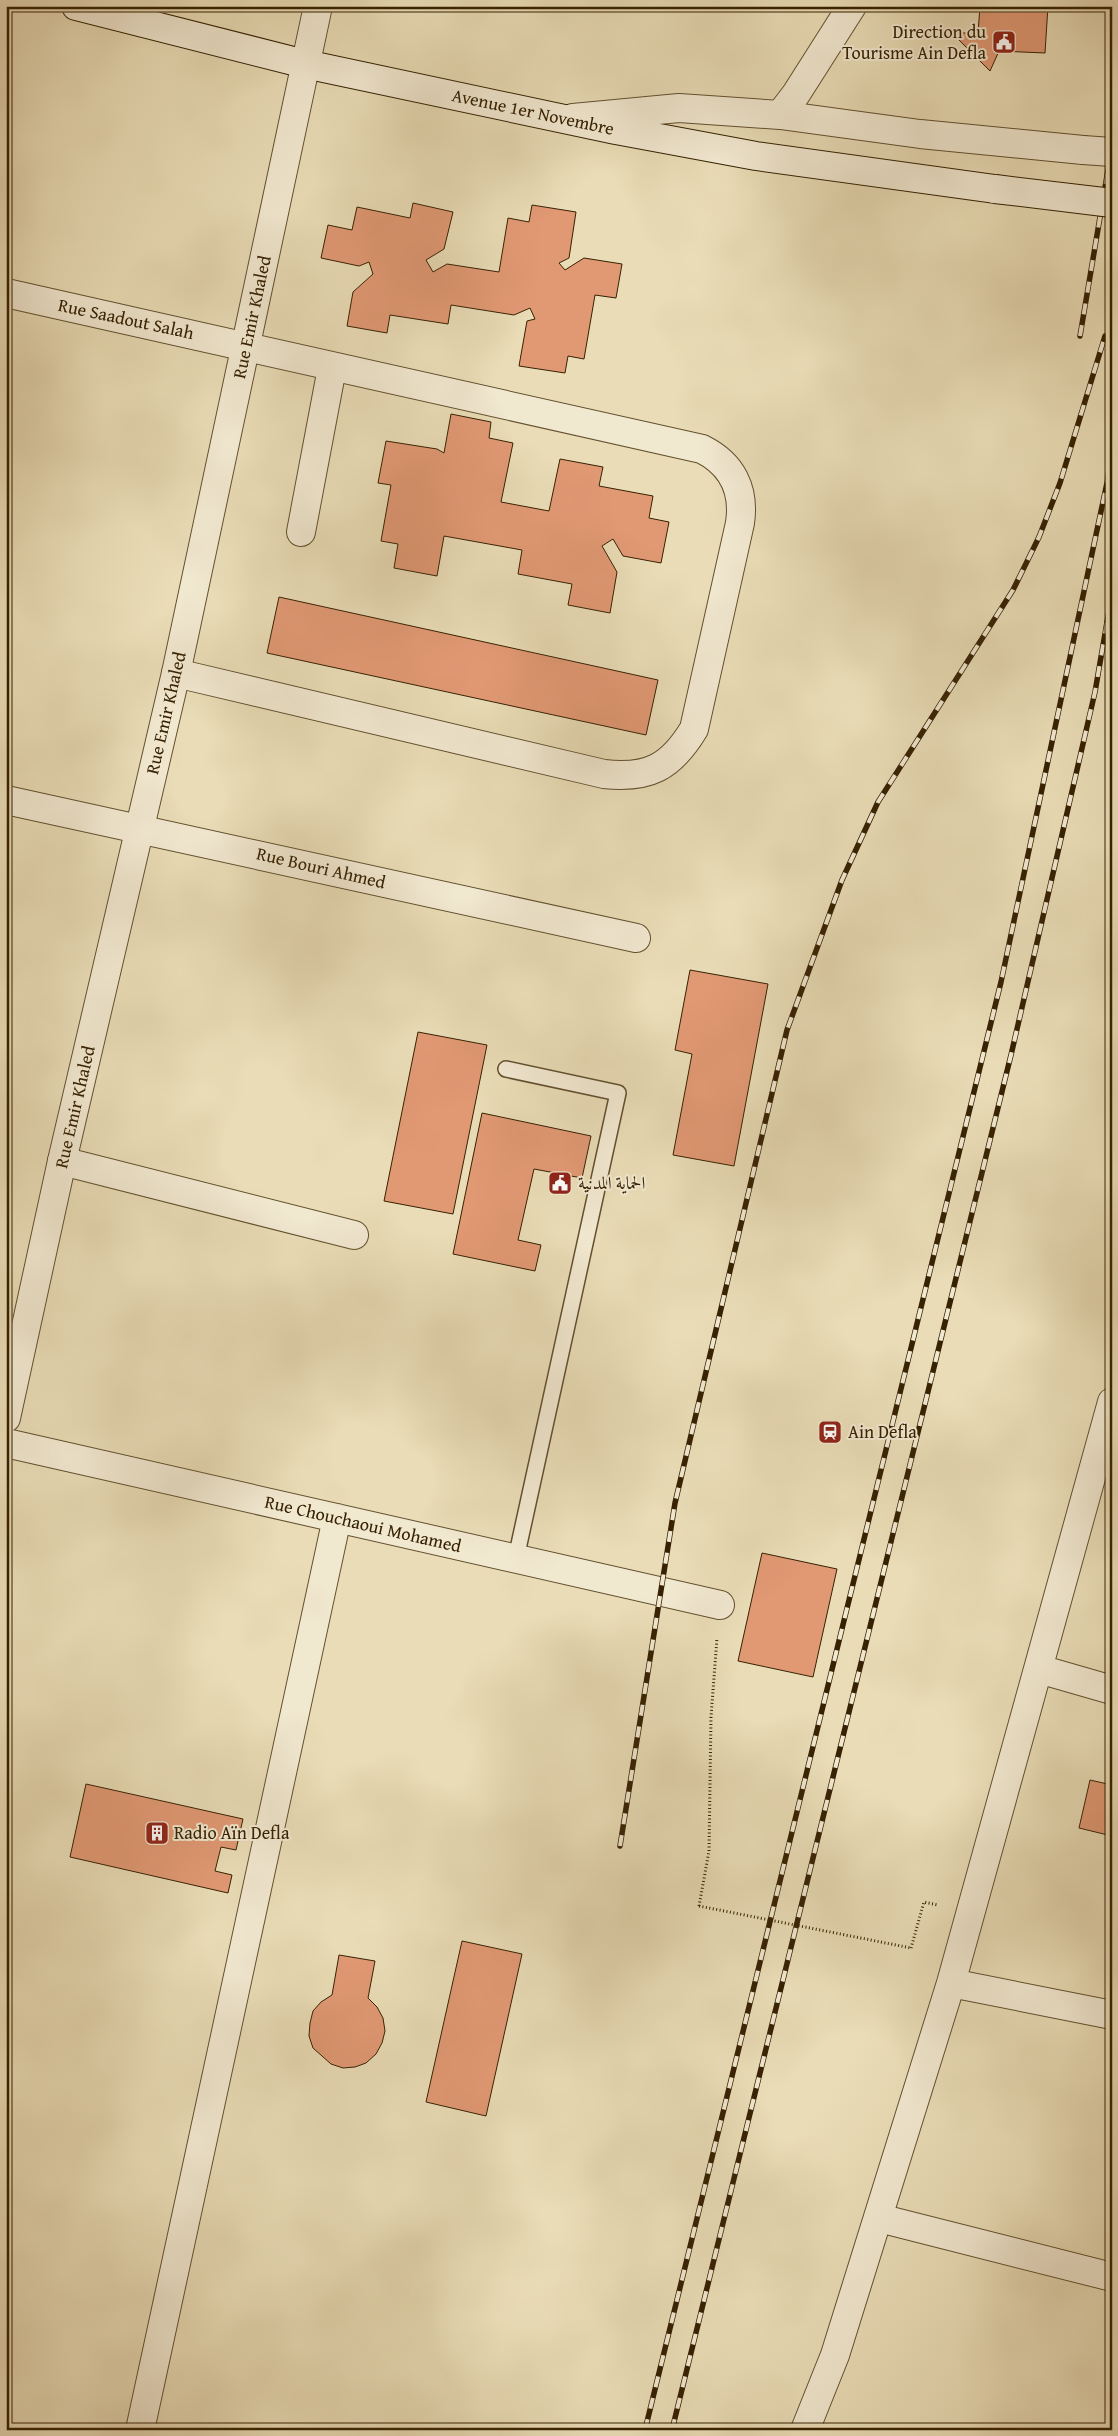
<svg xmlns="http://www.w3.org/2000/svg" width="1118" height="2436" font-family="'Gentium Book Plus',Amiri,serif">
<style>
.building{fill:#e19974;stroke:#362102}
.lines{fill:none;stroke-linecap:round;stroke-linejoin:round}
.service-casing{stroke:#63502f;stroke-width:18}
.minor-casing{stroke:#63502f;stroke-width:30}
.tertiary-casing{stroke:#63502f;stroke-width:30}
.secondary-casing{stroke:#362102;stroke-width:30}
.path{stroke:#362102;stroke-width:3;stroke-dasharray:1 2.5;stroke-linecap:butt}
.service{stroke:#f1e8d0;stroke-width:15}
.minor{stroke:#f1e8d0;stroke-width:28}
.tertiary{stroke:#f1e8d0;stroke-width:28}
.secondary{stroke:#f1e8d0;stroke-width:28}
.rail-casing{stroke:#362102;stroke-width:5.5}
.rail{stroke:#f1e8d0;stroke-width:4;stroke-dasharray:11;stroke-linecap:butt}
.minor-bridge-casing{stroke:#63502f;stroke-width:30;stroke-linecap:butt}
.secondary-bridge-casing{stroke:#362102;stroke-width:30;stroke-linecap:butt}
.path-bridge{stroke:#362102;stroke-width:3;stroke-dasharray:1 2.5;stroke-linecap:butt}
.minor-bridge{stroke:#f1e8d0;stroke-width:28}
.secondary-bridge{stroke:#f1e8d0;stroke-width:28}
.labels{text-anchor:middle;stroke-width:4;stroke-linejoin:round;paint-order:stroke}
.poi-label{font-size:18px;fill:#362102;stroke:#f1e8d0;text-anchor:start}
.street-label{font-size:18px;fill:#362102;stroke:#f1e8d0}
</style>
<rect width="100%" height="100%" fill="#e9dcb6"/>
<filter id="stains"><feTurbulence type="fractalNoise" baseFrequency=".004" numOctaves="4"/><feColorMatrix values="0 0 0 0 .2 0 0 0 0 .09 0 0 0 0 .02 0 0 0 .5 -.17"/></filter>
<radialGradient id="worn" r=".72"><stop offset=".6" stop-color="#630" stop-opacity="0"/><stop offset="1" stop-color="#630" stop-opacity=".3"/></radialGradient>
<path class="building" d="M980,6H1048L1045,53L999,51L990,71L952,33H978Z
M413,203L453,212L444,249L426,260L433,272L447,264L499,272L508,218L529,222L532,205L576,212L569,258L559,263L565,270L584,258L622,264L616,298L595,295L584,359L568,356L565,373L519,366L527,321L535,319L530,308L514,315L451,305L448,324L390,315L387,333L347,326L353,292L373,274L369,262L359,266L321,258L328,225L352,230L357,207L410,218Z
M451,414L491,422L489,438L513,443L501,502L549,511L560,459L603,467L599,486L653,496L649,518L669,522L661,563L623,556L613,539L602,546L617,572L610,613L568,605L572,584L518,574L522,550L444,536L437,576L394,568L398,544L381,541L391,485L378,483L386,441L437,449L444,453Z
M279,597L658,680L646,735L267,653Z
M690,970L768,984L734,1166L673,1155L692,1054L675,1050Z
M418,1032L487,1045L453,1214L384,1201Z
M482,1113L591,1136L582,1178L534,1169L518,1240L541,1245L535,1271L453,1254Z
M762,1553L837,1569L813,1677L738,1661Z
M1090,1780L1112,1785V1836L1079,1828Z
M86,1784L243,1819L236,1850L221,1847L215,1871L232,1875L228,1893L70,1857Z
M462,1941L522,1954L486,2116L426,2102Z
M339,1955L375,1961L368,1998L377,2007L383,2018L385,2031L382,2043L376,2054L366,2063L355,2067L343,2068L331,2064L313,2048L309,2036L310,2023L313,2011L321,2002L332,1995Z"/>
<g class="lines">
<g class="service-casing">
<path id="service" d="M506,1069L618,1093L516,1558"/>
</g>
<g class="minor-casing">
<path id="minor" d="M780,115L796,94L852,6
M573,118L679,108L780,115L920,134L1083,150
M6,293L702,449C732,464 745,489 740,523L694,729C671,767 649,779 604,774L176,673
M301,532L332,368
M6,800L636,938
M62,1161L354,1235
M6,1443L720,1605
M1039,1669L1112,1690
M951,1983L1112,2015
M879,2218L1112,2277
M140,2430L337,1518
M805,2430L835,2355L951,1983L1112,1402"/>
</g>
<g class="tertiary-casing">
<path id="tertiary" d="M6,1418L62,1161L176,673L318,6"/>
</g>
<g class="secondary-casing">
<path id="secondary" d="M76,6L305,64L616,130L756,156L995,189"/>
</g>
<path class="path" d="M699,1906L709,1851L711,1717L717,1638
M911,1948L924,1902L938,1905"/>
<use href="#service" class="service"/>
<use href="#minor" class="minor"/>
<use href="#tertiary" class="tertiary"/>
<use href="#secondary" class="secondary"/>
<g class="rail-casing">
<path id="rail" d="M1080,336L1112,146
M620,1846L675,1503L787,1030L842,880L878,802L1013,590L1039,537L1060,483L1105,336
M645,2430L1001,982L1107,483L1112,452
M672,2430L1011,1055L1095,692L1112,593"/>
</g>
<use href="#rail" class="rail"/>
<g class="minor-bridge-casing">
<path id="minor-bridge" d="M1083,150L1112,152"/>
</g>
<g class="secondary-bridge-casing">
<path id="secondary-bridge" d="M995,189L1112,203"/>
</g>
<path class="path-bridge" d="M699,1906L911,1948"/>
<use href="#minor-bridge" class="minor-bridge"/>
<use href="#secondary-bridge" class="secondary-bridge"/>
</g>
<defs>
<g id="civic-square" transform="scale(1.25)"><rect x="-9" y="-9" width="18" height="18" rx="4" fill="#8f2418" stroke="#f1e8d0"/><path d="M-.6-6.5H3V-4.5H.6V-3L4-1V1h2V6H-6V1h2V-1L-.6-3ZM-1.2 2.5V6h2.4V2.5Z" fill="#fff"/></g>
<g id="station-square" transform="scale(1.25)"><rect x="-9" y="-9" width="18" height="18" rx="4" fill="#8f2418" stroke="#f1e8d0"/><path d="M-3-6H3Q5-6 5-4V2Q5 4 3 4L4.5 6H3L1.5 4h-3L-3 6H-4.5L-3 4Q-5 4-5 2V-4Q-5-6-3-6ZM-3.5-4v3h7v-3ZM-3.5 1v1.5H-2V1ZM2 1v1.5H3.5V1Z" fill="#fff"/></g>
<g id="building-square" transform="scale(1.25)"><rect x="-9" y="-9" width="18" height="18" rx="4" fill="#8f2418" stroke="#f1e8d0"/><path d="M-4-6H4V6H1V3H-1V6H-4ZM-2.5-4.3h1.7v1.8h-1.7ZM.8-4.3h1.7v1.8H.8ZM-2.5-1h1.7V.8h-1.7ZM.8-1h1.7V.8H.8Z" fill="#fff"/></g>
</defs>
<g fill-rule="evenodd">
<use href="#civic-square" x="1004" y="42"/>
<use href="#civic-square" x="560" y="1183"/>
<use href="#station-square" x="830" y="1432"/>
<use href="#building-square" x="157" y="1833"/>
</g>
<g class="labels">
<g class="poi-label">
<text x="986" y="38" text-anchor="end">Direction du<tspan x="986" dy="21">Tourisme Ain Defla</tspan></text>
<text x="578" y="1189">الحماية المدنية</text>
<text x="848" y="1438">Ain Defla</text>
<text x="174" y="1839">Radio Aïn Defla</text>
</g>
<g class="street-label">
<text transform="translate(533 112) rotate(12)" y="6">Avenue 1er Novembre</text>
<text transform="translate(252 317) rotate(-78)" y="6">Rue Emir Khaled</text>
<text transform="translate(126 319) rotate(12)" y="6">Rue Saadout Salah</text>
<text transform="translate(166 713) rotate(-77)" y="6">Rue Emir Khaled</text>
<text transform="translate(321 868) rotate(13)" y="6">Rue Bouri Ahmed</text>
<text transform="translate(75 1107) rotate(-77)" y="6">Rue Emir Khaled</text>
<text transform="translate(363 1524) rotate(13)" y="6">Rue Chouchaoui Mohamed</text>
</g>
</g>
<rect width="1118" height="2436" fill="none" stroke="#e9dcb6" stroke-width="25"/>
<rect x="8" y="8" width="1103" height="2421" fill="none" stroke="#362102" stroke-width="2.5"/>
<rect x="12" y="12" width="1093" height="2411" fill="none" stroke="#362102"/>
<rect width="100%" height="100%" filter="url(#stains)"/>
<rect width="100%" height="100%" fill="url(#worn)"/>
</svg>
